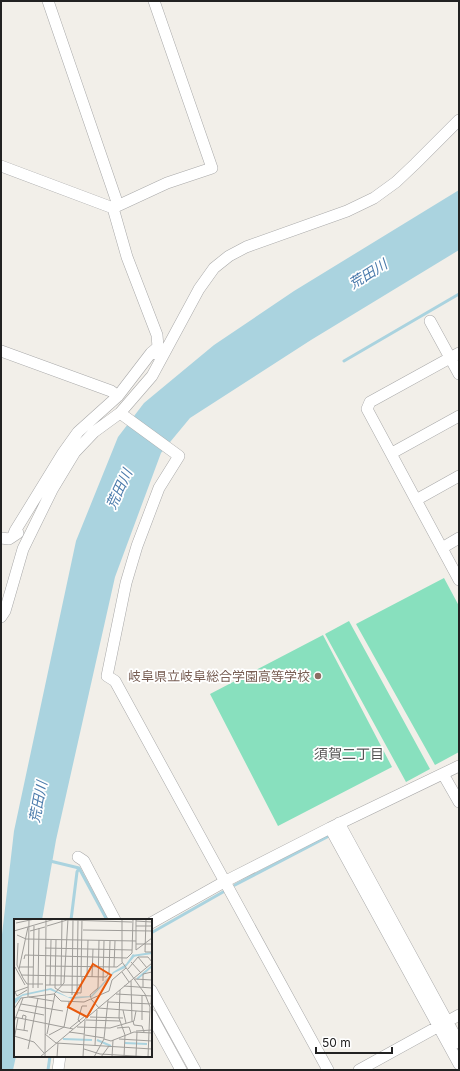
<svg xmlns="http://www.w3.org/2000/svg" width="460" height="1071" font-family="Inter,'Noto Sans JP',sans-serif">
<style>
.pitch{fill:#88e0be}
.water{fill:#aad3df}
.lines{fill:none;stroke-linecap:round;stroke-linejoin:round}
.stream{stroke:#aad3df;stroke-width:3}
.minor-casing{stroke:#a9a9a9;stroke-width:12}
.minor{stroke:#fff;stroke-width:11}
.education-dot{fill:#8d6e63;stroke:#fff;stroke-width:1.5}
.labels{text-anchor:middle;stroke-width:3.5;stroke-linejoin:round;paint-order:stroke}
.education-label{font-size:13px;fill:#785e54;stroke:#fff;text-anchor:end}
.water-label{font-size:14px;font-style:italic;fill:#4a7aab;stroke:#fff}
.neighbourhood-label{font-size:14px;fill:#555;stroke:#fff}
.inset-river{fill:none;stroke:#aad3df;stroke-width:2}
.inset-road{fill:none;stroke:#9f9d99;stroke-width:1}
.view{fill:#e8590c;fill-opacity:0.15;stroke:#e8590c;stroke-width:2}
.inset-edge{fill:none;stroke:#222;stroke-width:2}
</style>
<rect width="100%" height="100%" fill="#f2efe9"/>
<path class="pitch" d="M444,578L459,606V752L435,765L356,624Z
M349,621L430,769L406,782L325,634Z
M323,635L392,767L278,826L210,694Z"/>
<path class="water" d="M459,190V250L311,340L190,418L161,453L115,577L56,840L42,920H15V1056H16L13,1070H1V943L14,831L76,541L118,437L144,403L214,345L294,291Z"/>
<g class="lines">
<path class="stream" d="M344,361L459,294
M50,861L79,868L107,920
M235,885L329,836
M71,920L77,872L79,868
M151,933L223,892
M48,1070L50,1056"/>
<g class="minor-casing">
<path id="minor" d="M48,1L118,205
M1,166L113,208
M113,208L167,183L212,168L154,1
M113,208L127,257L157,335L158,347L156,354
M430,321L459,374
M1,351L111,391L118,396
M459,353L370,402L367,409L459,580
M120,413L179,456L159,488L137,546L126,583L107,676L115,681L328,1070
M392,453L459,416
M416,500L459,476
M13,536L15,531L63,453L78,432L118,396L151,353L158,347
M1,538L9,539L18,533
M442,548L459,538
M1,617L5,611L23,549L52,490L75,452L94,432L120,413L152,376L199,289L214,268L229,256L246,247L347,211L374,198L396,182L415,164L459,120
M443,774L459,802
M339,823L459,1043
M330,828L459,1064
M78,857L84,861L115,920
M151,923L224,882L330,828L459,766
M151,990L195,1070
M151,1015L181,1070
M58,1070L60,1056
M359,1070L459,1015"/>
</g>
<use href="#minor" class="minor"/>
</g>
<circle class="education-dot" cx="318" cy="676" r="4"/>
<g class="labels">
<g class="education-label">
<text x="310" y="681">岐阜県立岐阜総合学園高等学校</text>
</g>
<g class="water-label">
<text transform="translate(368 274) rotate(-32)" y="5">荒田川</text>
<text transform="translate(119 489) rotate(-65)" y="5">荒田川</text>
<text transform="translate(38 802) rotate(-79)" y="5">荒田川</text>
</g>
<g class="neighbourhood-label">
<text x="349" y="759">須賀二丁目</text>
</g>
</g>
<g transform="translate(14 919)">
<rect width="138" height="138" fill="#f2efe9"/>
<path d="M119,35L121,37L111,49L100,54L78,78L58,80L36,71L8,77L0,86V80L9,75L37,69L54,78L77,77L99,53L112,45Z" fill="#aad3df"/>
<path class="inset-river" d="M118,37L138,34M0,49V65M123,60L138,47M49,120L78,121M83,121L97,127M111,124L133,125"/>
<path class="inset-road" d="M108,0V43L131,75L136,88L134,138M132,0L131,33H138M122,2L138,3M2,4L21,0M33,7L53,1L118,3M122,7H138M69,11L138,12M0,12L41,0M16,12L31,8M3,16L12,20L122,22M42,21L41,69L48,73L67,74L68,58M4,24L3,46L9,59L13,65H29M122,25H130L138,19M31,29L118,31M122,31V0M122,31L130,25H138M10,40L11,36L113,39L118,34L119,0M117,43L127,54M32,47L103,48L108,44M1,48L11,66M5,48H19M100,48L101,22M133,49L124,38H134L138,43M5,50L14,8M114,50L124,38M108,53L115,63M7,56L92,58L95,54L96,22M67,57L68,0M73,57L74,21M78,58L79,30M121,60L138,61M89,62L90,22M117,62L118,102M31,66H68M36,66L37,21M47,66L48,0M110,67L138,69M129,68V55L138,53M19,69L20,7M24,69L25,9M106,71L105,99L111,116L110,138M0,73L14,68M1,73L3,77L13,71M40,75L47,82L70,83L95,72L98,61L112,49M102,75L138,77M58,76L59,0M63,76L64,0M14,78L15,0M15,78L39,82M77,79L76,76L84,69L85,21M77,80L85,89M94,81L90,120L97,122L120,113L138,114M94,83L138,85M7,85L49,92M137,85L138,67M84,89L136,93M0,90L7,79L40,75L50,64L54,0M5,91L30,96M109,91L112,104M0,98L59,110M76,98L109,99M8,100L9,96L12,97L10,111M72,101L106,102M128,101V77M119,102L120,106L128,107L130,113M0,103L9,79M67,104L64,101L68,87H73M50,108L55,83M63,108L96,109L120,102L122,92M56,109L71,97L72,99M103,109L115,108L117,114M2,110L14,112M122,112L138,111M55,113L70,115M31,115L42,124L138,130M33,115L41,75M35,116L50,108M71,116L90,119M0,117L20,123L30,134M105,120L138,122M0,121L4,99M81,126L83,91M14,130L24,79M70,130L86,135L138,138M122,137L123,113M26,138L138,44M31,138L32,0M43,138L44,124M69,138L71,101M80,138L90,120M87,138L95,127M98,138L99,121"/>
<path class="view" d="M79,45L97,56L73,98L54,88Z"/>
<rect width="138" height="138" class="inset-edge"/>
</g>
<rect width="460" height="1071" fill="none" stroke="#222222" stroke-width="4"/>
<path d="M316 1047v6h76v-6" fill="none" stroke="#222222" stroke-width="2"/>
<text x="322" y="1047" font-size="12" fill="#222222" stroke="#ffffff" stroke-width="3" paint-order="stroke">50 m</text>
</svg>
